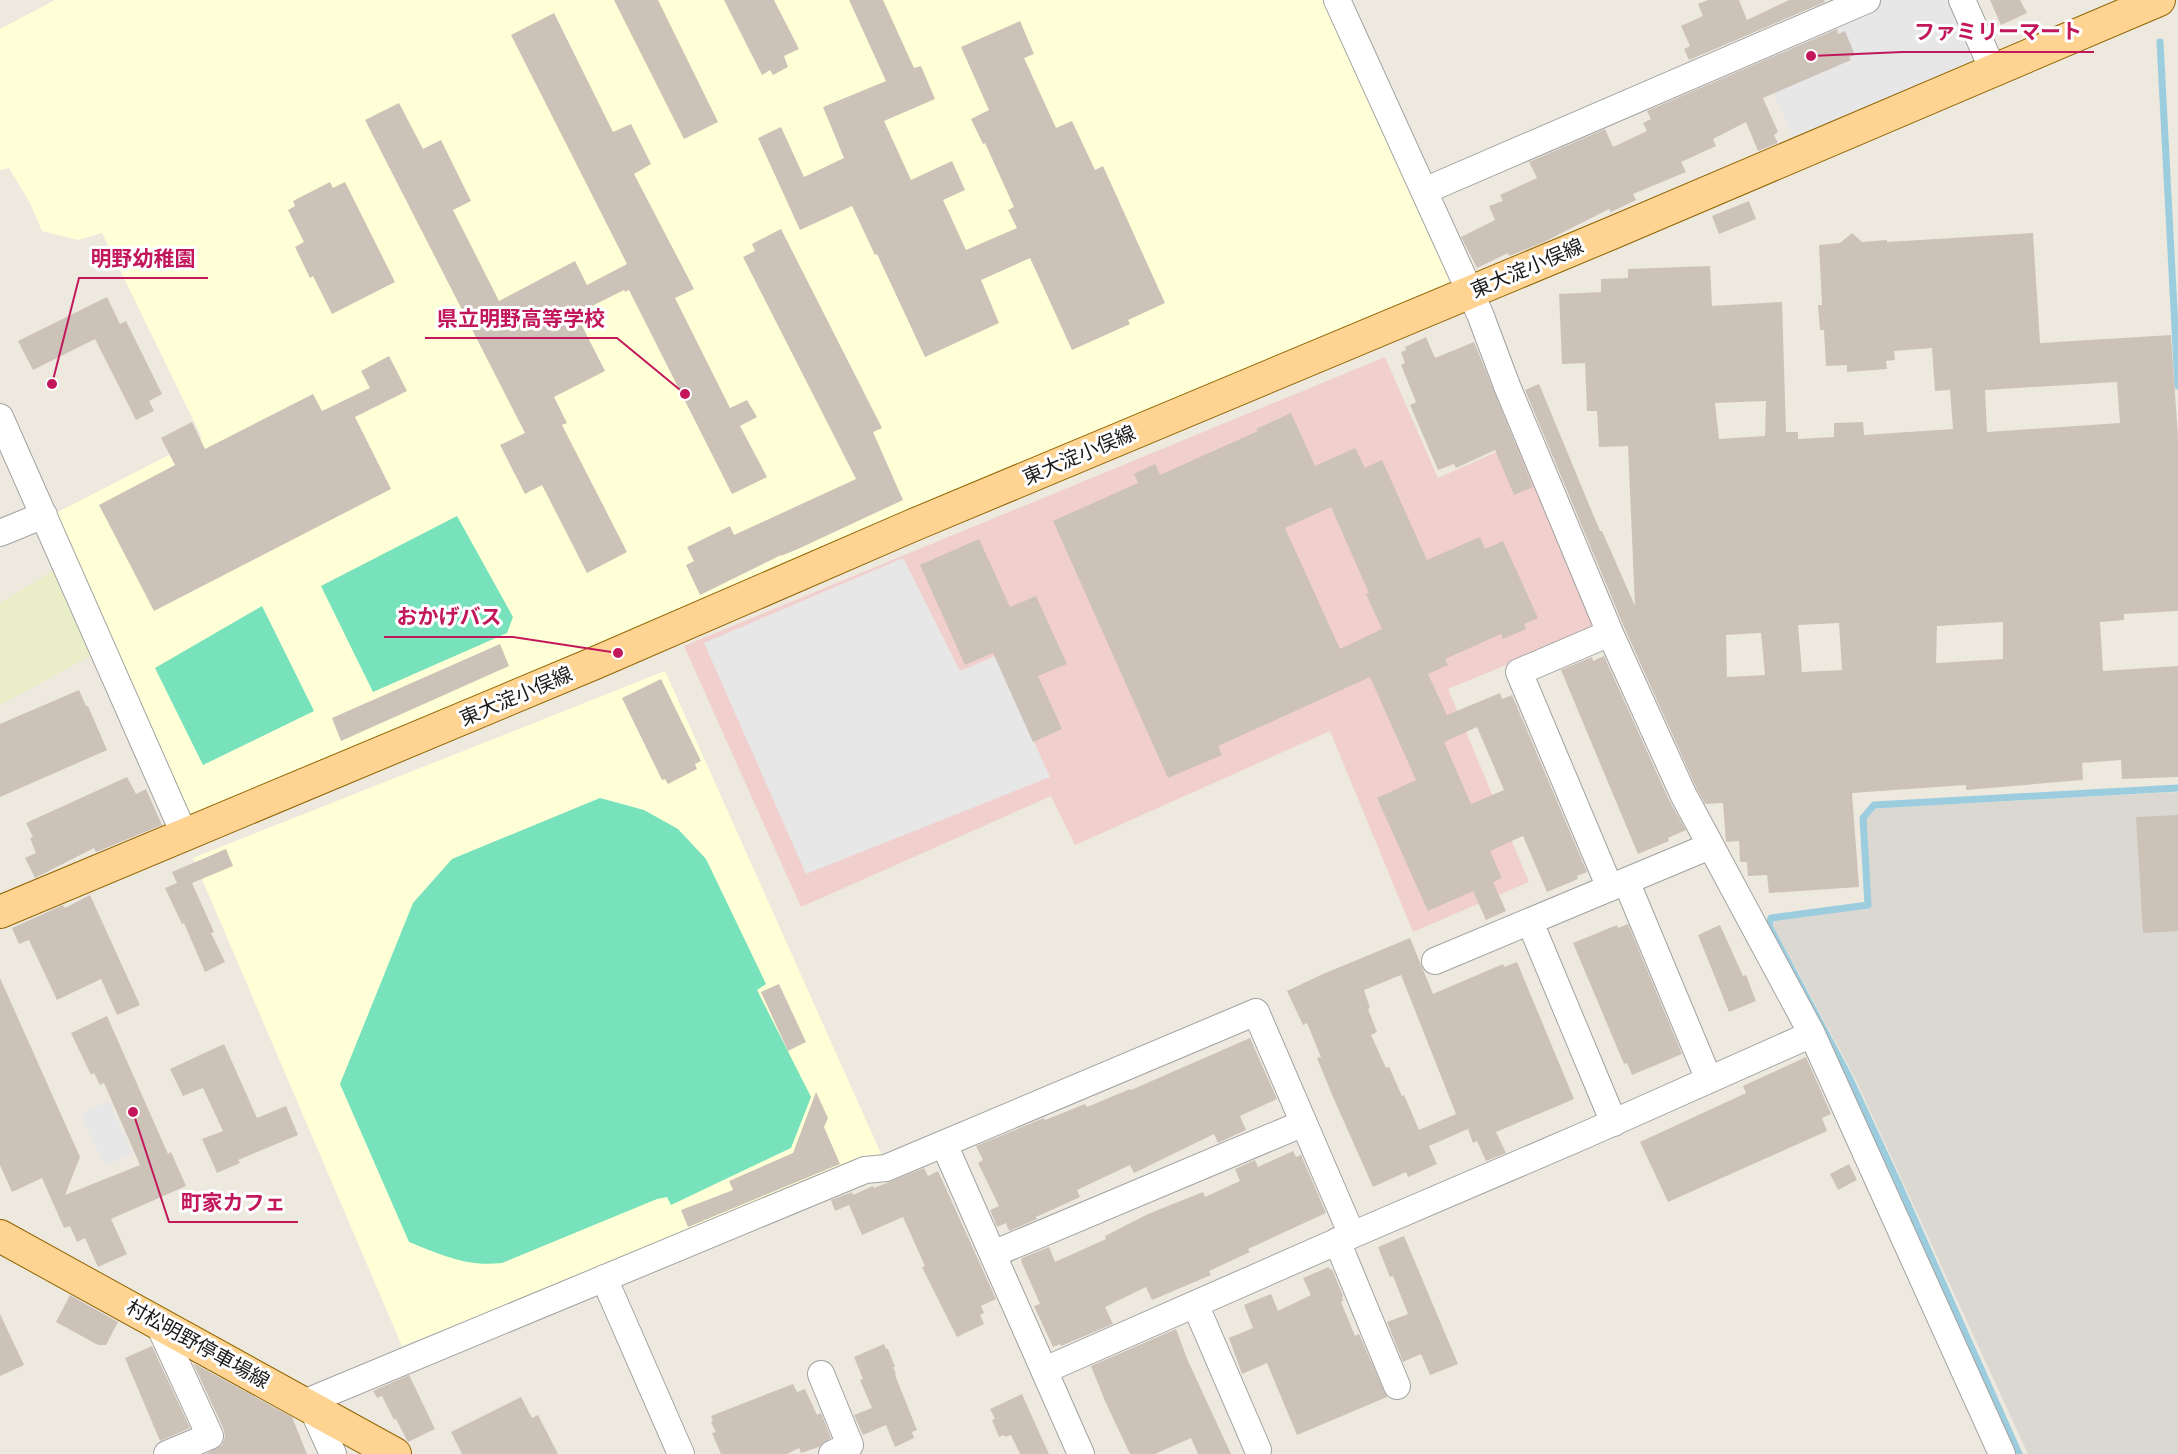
<svg xmlns="http://www.w3.org/2000/svg" width="2178" height="1454" font-family="Rubik,'Noto Sans JP',sans-serif">
<style>
.commercial{fill:#f0cfcc}
.education{fill:#feffd6}
.airport{fill:#dbd8d1}
.farmland{fill:#eaeec8}
.pitch{fill:#77e2bc}
.parking{fill:#e7e7e7}
.lines{fill:none;stroke-linecap:round;stroke-linejoin:round}
.stream{stroke:#9ccdde;stroke-width:7}
.building{fill:#cdc2b8;fill-rule:evenodd}
.minor-casing{stroke:#a2a2a2;stroke-width:28}
.major-casing{stroke:#916500;stroke-width:34}
.minor{stroke:#fff;stroke-width:26}
.major{stroke:#ffd392;stroke-width:32}
.labels{text-anchor:middle;stroke-width:6;stroke-linejoin:round;paint-order:stroke}
.street-label{font-size:20px;fill:#1b1b1b;stroke:#fff}
.leader{fill:none;stroke:#c2185b;stroke-width:2}
.callout-dot{fill:#c2185b;stroke:#fff;stroke-width:2}
.callout-label{font-size:21px;text-anchor:middle;font-weight:bold;fill:#c2185b;stroke:#fff;stroke-width:6;stroke-linejoin:round;paint-order:stroke}
</style>
<rect width="100%" height="100%" fill="#ede9df"/>
<path class="commercial" d="M1385,357L1438,478L1521,441L1600,626L1448,689L1529,882L1413,932L1330,731L1075,845L1051,796L801,907L684,646Z"/>
<path class="education" d="M55,0H1324L1452,276L1448,287L1277,357L191,816L54,514L202,438L102,233L78,240L42,231L30,203L9,168L0,170V29Z
M665,671L882,1156L402,1346L193,858Z"/>
<path class="airport" d="M2178,792V1454H2028L1855,1078L1773,926L1775,920L1871,908L1866,820L1876,808Z"/>
<path class="farmland" d="M56,569L94,654L0,705V603Z"/>
<path class="pitch" d="M457,516L513,617L507,633L373,692L321,586Z
M262,606L314,711L203,765L155,668Z
M600,798L644,810L678,829L706,859L766,984L757,990L811,1097L791,1148L671,1205L667,1197L657,1199L502,1263C466,1267 442,1255 409,1242L340,1084L413,903L452,859Z"/>
<path class="parking" d="M1886,0H1947L1974,64L1794,139L1757,55Z
M903,558L960,671L995,656L1050,777L806,874L704,643Z
M108,1101L133,1153L105,1166L81,1114Z"/>
<g class="lines">
<path class="stream" d="M2160,42L2178,386
M2019,1454L1899,1185L1849,1077L1769,926L1771,918L1868,905L1863,818L1874,805L2178,788"/>
</g>
<path class="building" d="M614,0H658L718,122L684,139Z
M724,0H774L799,49L784,56L788,67L773,75L770,70L762,75Z
M849,0H883L914,68L921,66L935,99L884,121L911,180L952,161L965,190L943,200L966,250L1017,228L1008,210L1014,207L985,143L983,144L971,119L989,110L961,47L1020,21L1034,54L1024,58L1056,128L1072,121L1095,170L1103,166L1165,303L1128,320L1130,324L1072,350L1030,258L981,280L999,323L925,357L877,254L875,255L852,206L800,230L758,138L781,127L804,177L844,158L823,107L886,81Z
M1708,0H1739L1747,20L1789,0H1824L1825,2L1689,60L1684,49L1690,46L1681,26L1703,16L1698,4Z
M1990,0H2020L2027,13L2001,25Z
M554,13L613,132L631,124L651,164L634,174L694,289L675,298L730,408L747,400L757,417L740,426L767,477L732,494L629,290L625,292L624,290L576,314L605,371L554,397L567,423L562,425L627,552L587,573L542,485L525,494L500,445L525,433L365,120L399,103L423,149L441,140L471,201L453,210L499,301L575,261L587,285L627,264L511,35Z
M1837,29L1838,34L1845,31L1855,55L1849,57L1851,60L1763,98L1778,132L1774,135L1778,143L1758,151L1746,122L1713,139L1716,146L1681,162L1686,172L1633,194L1636,200L1611,212L1609,209L1544,242L1509,256L1508,253L1477,268L1461,237L1495,220L1489,206L1503,201L1500,195L1537,178L1529,162L1605,129L1613,147L1647,131L1643,123L1651,119L1647,111Z
M330,182L333,188L345,182L395,282L332,314L313,276L310,278L295,247L304,242L288,210L295,206L293,201Z
M1749,201L1756,219L1719,234L1712,216Z
M781,229L882,428L873,432L903,500L800,548L781,556V555L700,595L686,565L694,561L687,547L730,526L734,535L856,479L743,257L755,251L752,244Z
M1852,233L1862,242L1887,240V242L2033,233L2040,343L2171,335L2178,437V611L2124,614V620L2100,622L2103,671L2178,666V777L2122,779L2121,760L2082,763L2083,780L1966,790V785L1852,793L1859,887L1769,893L1767,875L1748,876L1747,862H1740L1739,841L1726,842L1723,803L1705,804L1696,787L1624,627L1525,390L1539,384L1600,531H1602L1635,606L1628,446L1599,447L1597,411H1587L1585,363L1562,364L1559,294L1601,292V279L1628,278V269L1710,266L1712,306L1782,302L1786,432H1798V439L1834,437V423L1863,422L1864,435L1953,429L1950,390L1935,391L1932,348L1894,351L1895,360L1886,361L1887,369L1847,372V365L1826,366L1824,330H1820L1818,305H1822L1819,245L1840,243ZM2117,382L2120,423L1987,432L1985,390ZM1766,401L1765,436L1719,439L1715,403ZM2003,622V659L1936,663L1937,626ZM1839,623L1842,670L1802,672L1798,625ZM1761,633L1765,675L1727,677L1726,635Z
M107,297L120,324L126,321L162,394L149,401L154,411L136,420L95,339L33,370L18,341Z
M1426,337L1435,358L1474,342L1533,487L1514,495L1495,450L1456,468L1454,464L1438,470L1410,405L1416,402L1401,365L1405,363L1401,352L1406,350L1405,347Z
M389,356L407,391L355,417L391,489L154,611L99,505L175,465L161,438L192,422L205,449L313,394L322,411L370,388L361,371Z
M1291,413L1315,466L1355,448L1365,468L1382,460L1427,560L1480,537L1485,549L1503,541L1538,618L1524,624L1526,629L1503,639L1501,634L1445,659L1448,665L1428,674L1447,715L1500,693L1502,699L1512,695L1587,872L1577,876L1578,879L1547,892L1523,836L1490,851L1502,878L1493,882L1506,911L1486,920L1473,891L1428,911L1377,798L1416,780L1370,677L1218,746L1222,755L1168,778L1053,521L1138,483L1134,474L1155,464L1160,475L1258,431L1256,429ZM1331,507L1369,593L1366,594L1382,629L1340,649L1285,528ZM1477,727L1504,790L1471,804L1444,742Z
M979,539L1010,607L1036,596L1067,664L1038,676L1062,729L1033,742L993,653L965,665L920,565Z
M500,644L509,666L341,741L332,718Z
M1604,656L1669,800L1686,830L1668,838L1669,841L1638,854L1561,670L1592,657L1593,661Z
M661,679L701,761L695,764L697,769L668,784L665,779L662,780L622,698Z
M79,690L86,706H88L107,750L0,797V724Z
M127,777L136,794L146,789L162,825L96,852L94,848L35,878L25,858L36,853L30,838L33,837L26,823Z
M2178,815V931L2143,933L2136,817Z
M226,849L233,866L192,883L214,932L211,933L225,962L205,972L184,923L182,924L165,888L177,883L172,872Z
M90,895L140,1005L117,1015L101,979L57,1000L29,940L19,944L12,928L63,905L65,908Z
M1628,924L1682,1054L1632,1075L1627,1063L1624,1064L1573,943L1617,925L1618,928Z
M1720,925L1743,976L1746,975L1756,1001L1729,1012L1698,935Z
M1410,938L1433,994L1503,964L1504,967L1517,962L1574,1099L1496,1132L1506,1153L1486,1161L1477,1141L1473,1143L1468,1129L1429,1146L1437,1164L1408,1177L1406,1172L1373,1187L1333,1097L1317,1058L1321,1057L1307,1023L1303,1025L1287,991L1323,974ZM1401,975L1456,1114L1419,1130L1404,1095L1402,1096L1389,1067L1386,1068L1371,1035L1377,1032L1368,1009L1370,1008L1364,990Z
M0,978L80,1157L65,1195L140,1165L104,1083L100,1085L94,1073L91,1075L71,1033L107,1016L168,1154L171,1152L186,1186L111,1219L127,1254L98,1267L85,1238L77,1242L70,1226L64,1228L42,1178L12,1192L0,1165Z
M779,984L806,1042L788,1051L761,992Z
M1250,1038L1277,1099L1240,1116L1246,1130L1218,1143L1214,1134L1134,1173L1130,1165L1077,1190L1080,1197L1036,1217L1037,1219L1009,1231L1006,1223L997,1227L990,1210L999,1206L978,1163L983,1160L976,1146L1044,1118L1045,1120L1085,1104L1087,1107L1130,1089L1131,1090Z
M224,1044L257,1118L286,1106L298,1135L238,1160L240,1163L217,1173L202,1139L223,1131L203,1088L183,1096L170,1069Z
M1806,1057L1831,1114L1822,1118L1827,1131L1668,1202L1640,1142L1746,1093L1743,1086Z
M816,1092L828,1118L824,1127L840,1164L688,1227L681,1210L733,1190L729,1181L793,1153Z
M1293,1151L1296,1157L1301,1155L1326,1213L1248,1249L1250,1252L1209,1271L1211,1275L1152,1300L1146,1287L1105,1307L1113,1324L1061,1346L1060,1344L1053,1347L1034,1306L1040,1304L1021,1261L1022,1258L1049,1247L1055,1262L1106,1239L1105,1236L1148,1214L1203,1192L1205,1197L1240,1181L1235,1169L1255,1160L1258,1167Z
M1849,1164L1857,1180L1838,1190L1830,1174Z
M924,1168L928,1176L938,1171L996,1299L981,1306L984,1313L980,1315L984,1324L957,1337L922,1267L925,1266L903,1217L862,1235L849,1205L835,1211L831,1200L852,1192L853,1195L873,1186L874,1188Z
M1404,1236L1458,1364L1430,1375L1421,1354L1403,1362L1387,1322L1408,1314L1393,1276L1390,1277L1378,1247Z
M1329,1267L1330,1270L1332,1269L1343,1296L1342,1297L1343,1301L1341,1302L1355,1336L1359,1334L1387,1397L1297,1435L1267,1363L1242,1374L1229,1338L1253,1328L1244,1305L1271,1294L1278,1311L1311,1295L1303,1278Z
M70,1295L118,1322L106,1345H98L56,1322Z
M0,1314L24,1365L0,1376Z
M1176,1329L1188,1361L1231,1454H1198L1191,1438L1155,1454H1130L1105,1401L1091,1366Z
M884,1344L886,1349H888L895,1367H893L896,1374L895,1375L917,1430L912,1432L914,1438L895,1447L886,1425L863,1435L854,1415L872,1408L860,1380L863,1379L854,1357Z
M152,1346L190,1428L160,1441L125,1358Z
M193,1363L292,1417L307,1454H206L222,1445L225,1437L224,1430Z
M409,1375L435,1429L408,1442L396,1419L394,1420L382,1396L377,1398L373,1391Z
M793,1384L797,1392L805,1389L817,1415L821,1413L831,1438L819,1447L801,1453L799,1448L787,1454H721L712,1433L716,1432L711,1422L713,1421L711,1416Z
M1022,1394L1038,1430L1049,1454H1020L1011,1435L1005,1437L1004,1435L999,1437L992,1420L995,1419L990,1409Z
M521,1397L532,1418L538,1415L558,1454H462L451,1432Z"/>
<g class="lines">
<g class="minor-casing">
<path id="minor" d="M1337,0L1480,314L1507,386L1610,633L1683,794L1812,1034L2002,1454
M1962,0L1993,70
M1424,191L1867,0
M0,417L185,836
M0,533L44,515
M1626,881L1709,1080
M1610,888L1519,672L1610,633
M1530,922L1614,1123
M1435,961L1710,846
M944,1144L1081,1454
M1337,1241L1397,1386
M993,1254L1304,1123
M604,1278L681,1454
M1195,1304L1258,1450
M158,1323L210,1436L167,1454
M1045,1370L1352,1235
M821,1374L850,1445L832,1454
M304,1403L865,1170L886,1168L1256,1012L1352,1235L1583,1136L1812,1034
M312,1408L333,1454"/>
</g>
<g class="major-casing">
<path id="major" d="M0,912L595,663L911,526L1612,233L2159,0
M0,1236L395,1454"/>
</g>
<use href="#minor" class="minor"/>
<use href="#major" class="major"/>
</g>
<g class="labels">
<g class="street-label">
<text transform="translate(1527 268) rotate(-23)" y="7">東大淀小俣線</text>
<text transform="translate(1079 455) rotate(-23)" y="7">東大淀小俣線</text>
<text transform="translate(516 696) rotate(-23)" y="7">東大淀小俣線</text>
<text transform="translate(198 1344) rotate(29)" y="7">村松明野停車場線</text>
</g>
</g>
<path class="leader" d="M1811 56L1902 52H2094M52 384L79 278H208M685 394L617 338H425M618 653L513 637H384M133 1112L169 1222H298"/>
<g class="callout-dot">
<circle cx="1811" cy="56" r="6"/>
<circle cx="52" cy="384" r="6"/>
<circle cx="685" cy="394" r="6"/>
<circle cx="618" cy="653" r="6"/>
<circle cx="133" cy="1112" r="6"/>
</g>
<g class="callout-label">
<text x="1998" y="39">ファミリーマート</text>
<text x="143" y="266">明野幼稚園</text>
<text x="521" y="326">県立明野高等学校</text>
<text x="449" y="624">おかげバス</text>
<text x="233" y="1210">町家カフェ</text>
</g>
</svg>
